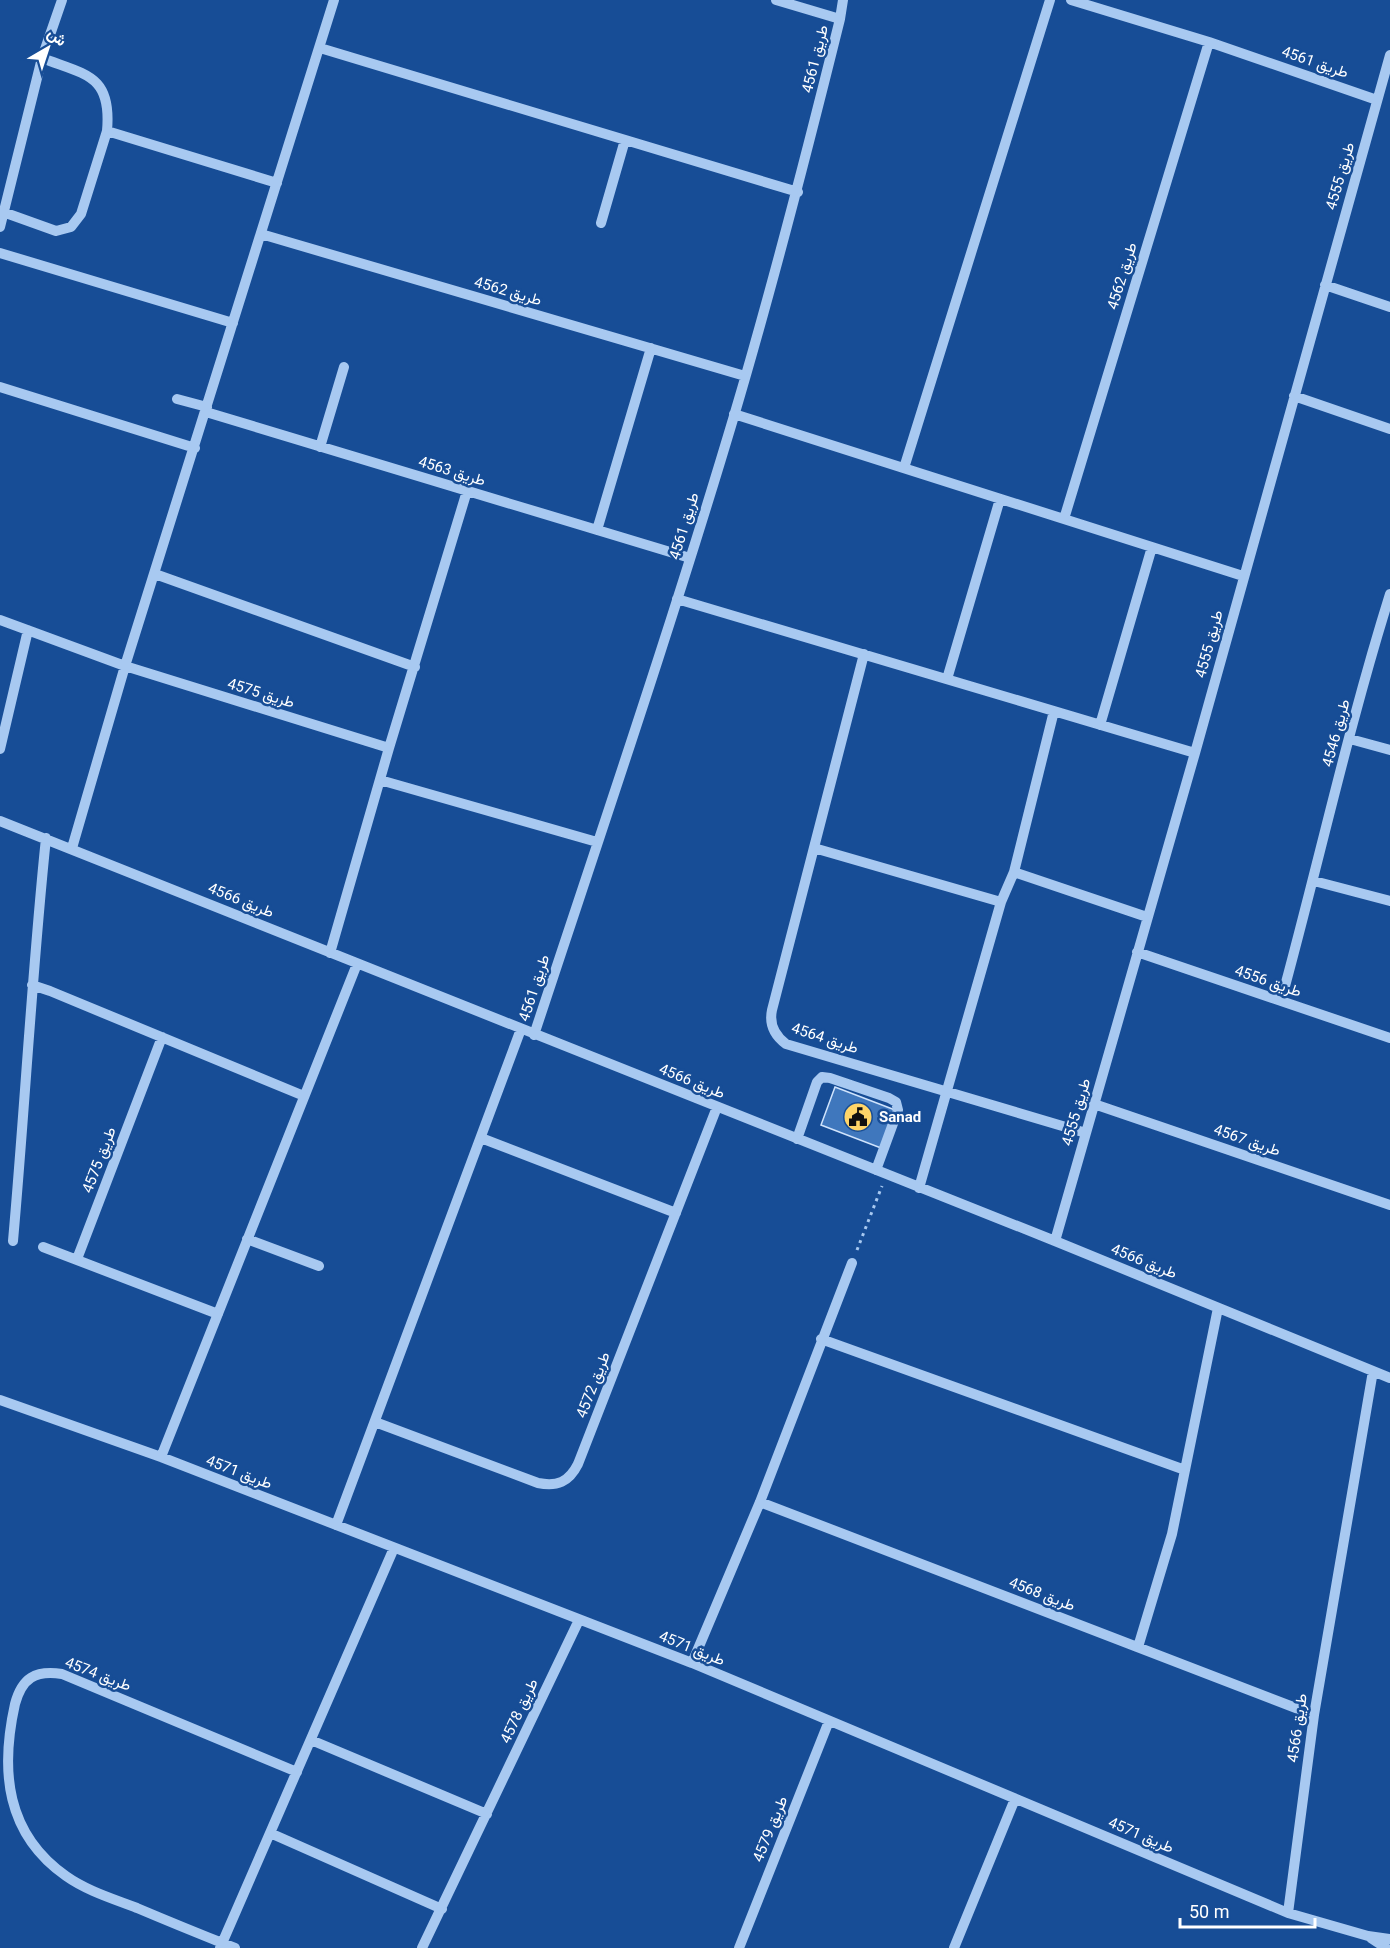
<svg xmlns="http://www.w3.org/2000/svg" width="1390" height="1948" font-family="Roboto,Vazirmatn,sans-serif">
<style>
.building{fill:#3f77bd;stroke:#cfe3fc;stroke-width:1.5}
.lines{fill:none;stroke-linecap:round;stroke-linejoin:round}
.path{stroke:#a8c9f1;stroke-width:3;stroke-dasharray:3 4.5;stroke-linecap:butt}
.minor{stroke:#a8c9f1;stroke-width:10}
.labels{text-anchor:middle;stroke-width:5;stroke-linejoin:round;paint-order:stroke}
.street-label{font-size:15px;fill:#fff;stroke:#174d96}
.poi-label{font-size:15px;font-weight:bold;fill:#fff;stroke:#174d96;text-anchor:start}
</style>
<rect width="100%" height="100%" fill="#174d96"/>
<path class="building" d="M835,1087L895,1110L881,1148L821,1125Z"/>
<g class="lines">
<path class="path" d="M857,1250L882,1186"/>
<path class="minor" d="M776,0L840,19
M1071,0L1209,42L1377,100
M320,48L798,192
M107,131L277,183
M3,212L56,231L71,227L81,214L107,131C112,75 86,75 42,58
M601,223L625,140
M0,227L42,58L62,0
M261,234L745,376
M0,253L233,323
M1325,285L1390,307
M0,387L195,448
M1294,396L1390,429
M177,399L207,407
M206,412L690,558
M734,414L1243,576
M320,447L344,367
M904,468L1050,0
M1064,519L1209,42
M597,530L651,348
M155,574L415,667
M677,599L1195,753
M0,620L125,666L389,748
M864,654L772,1010C769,1024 774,1035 786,1044L1086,1133
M947,679L1000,499
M1100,725L1152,547
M1350,739L1390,750
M0,749L28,630
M380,780L597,842
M0,821L1055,1241L1390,1378
M72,848L125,666L334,0
M814,848L1001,902
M1014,872L1147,917
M1314,881L1390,901
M1137,952L1390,1038
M330,953L389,748L467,491
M32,985L50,991L304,1096
M1281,1001C1318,866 1348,728 1390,594
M534,1035C602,829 672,624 734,416C773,285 807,152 840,19L843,0
M1094,1104L1390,1205
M481,1138L676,1213
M797,1139L817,1082L822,1077L830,1078L889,1098L896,1102L898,1110L876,1170
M919,1188L1001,902L1014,872L1054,711
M247,1239L319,1266
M13,1241C25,1106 32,972 46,838
M1055,1241L1195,753L1390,55
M43,1247L218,1314
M77,1259L162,1037
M821,1339L1185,1470
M0,1400L161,1457L692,1663L1288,1913L1368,1936L1390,1939
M375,1422L538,1483C557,1487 569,1482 578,1464L717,1107
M161,1457L357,964
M760,1502L1314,1715
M336,1525L521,1029
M1138,1647L1172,1534L1218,1308
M692,1663L760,1502L852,1263
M311,1740L487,1814
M270,1833L442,1909
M1288,1913L1314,1715L1373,1371
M1371,1938L1386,1948
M220,1948L394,1548
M235,1948C202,1935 170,1922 137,1908C114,1899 87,1891 66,1876C6,1834 0,1771 15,1704C22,1678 35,1670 62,1674L297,1772
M422,1948L579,1620
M739,1948L829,1721
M954,1948L1015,1799"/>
</g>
<defs>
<g id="civic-disc" transform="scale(1.5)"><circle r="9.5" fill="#ffd568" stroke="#174d96"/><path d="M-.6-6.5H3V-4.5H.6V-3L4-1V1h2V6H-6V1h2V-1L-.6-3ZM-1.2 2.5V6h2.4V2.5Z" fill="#111"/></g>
</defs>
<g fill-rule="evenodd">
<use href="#civic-disc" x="858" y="1117"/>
</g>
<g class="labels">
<g class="street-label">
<text transform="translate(815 59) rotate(-76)" y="5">طريق 4561</text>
<text transform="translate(1315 62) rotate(19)" y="5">طريق 4561</text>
<text transform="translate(1340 176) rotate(-74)" y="5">طريق 4555</text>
<text transform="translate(1122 276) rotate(-73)" y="5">طريق 4562</text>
<text transform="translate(508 291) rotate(16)" y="5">طريق 4562</text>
<text transform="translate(452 471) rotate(17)" y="5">طريق 4563</text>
<text transform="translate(684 526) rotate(-73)" y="5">طريق 4561</text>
<text transform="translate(1209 644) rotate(-75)" y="5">طريق 4555</text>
<text transform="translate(261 693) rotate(17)" y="5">طريق 4575</text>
<text transform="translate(1336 733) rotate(-75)" y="5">طريق 4546</text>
<text transform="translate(241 900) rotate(22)" y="5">طريق 4566</text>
<text transform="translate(1268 981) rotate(19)" y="5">طريق 4556</text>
<text transform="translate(534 988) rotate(-72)" y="5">طريق 4561</text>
<text transform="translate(825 1038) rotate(18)" y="5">طريق 4564</text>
<text transform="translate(692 1081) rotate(22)" y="5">طريق 4566</text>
<text transform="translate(1076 1112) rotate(-74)" y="5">طريق 4555</text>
<text transform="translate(1247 1140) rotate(19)" y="5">طريق 4567</text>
<text transform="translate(99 1160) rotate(-69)" y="5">طريق 4575</text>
<text transform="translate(1144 1261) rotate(22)" y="5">طريق 4566</text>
<text transform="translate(593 1385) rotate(-69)" y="5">طريق 4572</text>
<text transform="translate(239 1472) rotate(21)" y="5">طريق 4571</text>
<text transform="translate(1042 1594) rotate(21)" y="5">طريق 4568</text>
<text transform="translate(692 1648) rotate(22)" y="5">طريق 4571</text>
<text transform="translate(98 1674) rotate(21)" y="5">طريق 4574</text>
<text transform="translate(519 1711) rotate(-65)" y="5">طريق 4578</text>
<text transform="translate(1297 1728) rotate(-82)" y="5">طريق 4566</text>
<text transform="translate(770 1829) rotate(-68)" y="5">طريق 4579</text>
<text transform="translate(1141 1835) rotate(23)" y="5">طريق 4571</text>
</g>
<g class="poi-label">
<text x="879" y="1122">Sanad</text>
</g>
</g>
<g transform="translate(48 48) rotate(39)" stroke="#174d96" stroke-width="4.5" paint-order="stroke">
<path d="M0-4.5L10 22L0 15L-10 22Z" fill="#ffffff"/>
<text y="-9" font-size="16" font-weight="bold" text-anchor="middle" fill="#ffffff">ش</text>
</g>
<path d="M1180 1918v9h135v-9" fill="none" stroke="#ffffff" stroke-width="3"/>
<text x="1189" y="1918" font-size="18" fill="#ffffff" stroke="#174d96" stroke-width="4.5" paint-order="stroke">50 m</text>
</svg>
